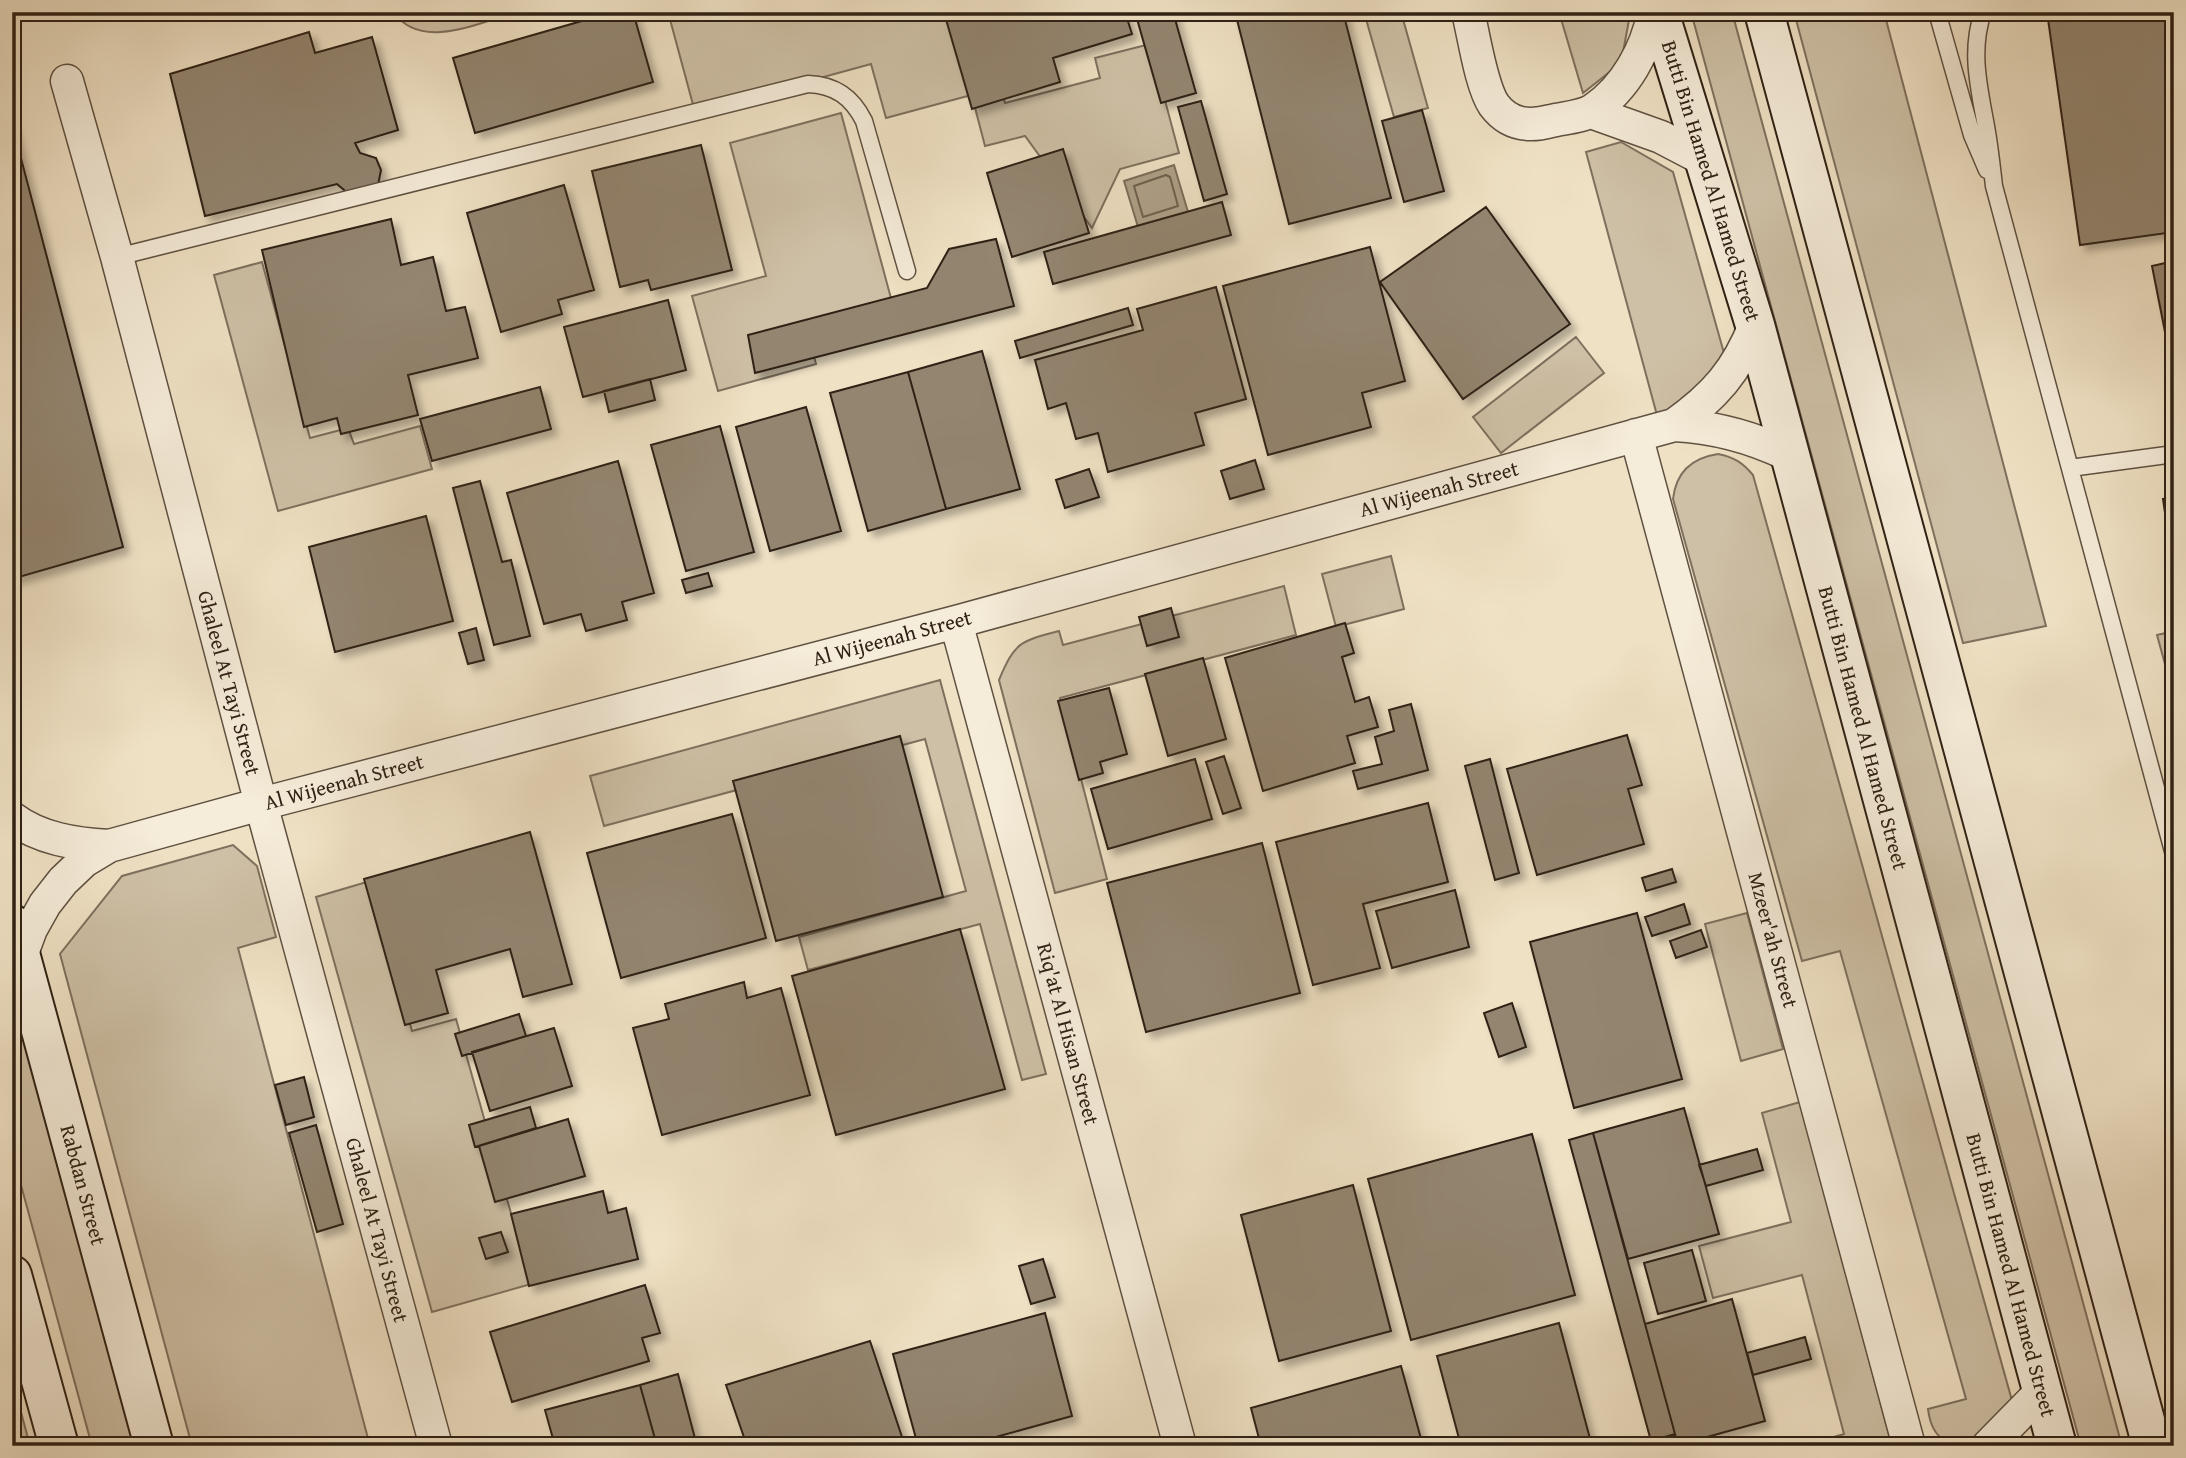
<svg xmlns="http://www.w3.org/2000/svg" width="2186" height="1458" font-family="'Gentium Book Plus',serif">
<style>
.green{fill:#cec0a6;stroke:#7e705e;stroke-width:2}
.water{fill:#aea088;stroke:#7b6d5a;stroke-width:2}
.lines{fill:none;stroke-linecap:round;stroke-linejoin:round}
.shore{stroke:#6e604e;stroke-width:2}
.building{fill:#938570;stroke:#2f2115;stroke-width:2;filter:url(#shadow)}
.lane-casing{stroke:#5f5141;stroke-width:19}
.street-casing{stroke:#5f5141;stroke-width:35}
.secondary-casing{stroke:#2f2115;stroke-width:42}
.lane{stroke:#f5ecd9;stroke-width:16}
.street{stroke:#f5ecd9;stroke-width:32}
.secondary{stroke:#f5ecd9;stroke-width:38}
.labels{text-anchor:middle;stroke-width:5;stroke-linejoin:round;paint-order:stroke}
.street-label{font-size:21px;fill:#2f2115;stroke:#f5ecd9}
</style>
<defs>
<filter id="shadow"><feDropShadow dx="6" dy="6" stdDeviation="3.5" flood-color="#0004"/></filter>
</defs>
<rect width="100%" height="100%" fill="#efe1c4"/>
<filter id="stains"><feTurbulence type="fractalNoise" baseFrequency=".00286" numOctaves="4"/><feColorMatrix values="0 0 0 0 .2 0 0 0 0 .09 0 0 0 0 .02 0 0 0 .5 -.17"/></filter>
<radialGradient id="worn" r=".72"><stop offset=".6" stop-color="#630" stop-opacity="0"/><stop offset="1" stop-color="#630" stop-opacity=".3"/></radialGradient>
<path class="green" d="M394,12H516C481,22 420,52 394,12Z
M668,12H981L1001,87L886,118L871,64L695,112Z
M1364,12H1401L1428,108L1394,117Z
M1559,12H1627L1629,20L1621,63L1583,93Z
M1691,12H1732L2122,1446H2081Z
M1794,12H1884L2046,626L1963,643Z
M1150,44L1179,153L1120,169L1092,228L1025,136L985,146L973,100L1002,93L1005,103L1100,78L1095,58Z
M841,113L892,302L806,326L816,364L718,391L692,296L766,276L730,143Z
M1621,142L1673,172L1731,378L1658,419L1586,152Z
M262,262L310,438L348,428L354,444L420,426L432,469L278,511L214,275Z
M1576,337L1604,373L1501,453L1473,417Z
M1718,454C1734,457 1743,463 1753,475L2011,1397V1412L1980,1446C1951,1446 1932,1443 1928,1409L1966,1399L1840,951L1802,961L1673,499C1676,472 1691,458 1718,454Z
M1391,556L1404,609L1336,627L1322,574Z
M1284,586L1296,635L1060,698L1107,879L1055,893L999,680C1015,642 1020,641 1059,631L1063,645Z
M2174,631V697L2157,635Z
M940,680L1046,1074L1022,1080L980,924L808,970L799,937L966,891L925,739L604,826L590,776Z
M233,845L257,866L276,937L238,948L370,1446H192L60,954L122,876Z
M370,881L412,1031L456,1019L531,1284L432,1312L316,897Z
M1747,913L1783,1049L1741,1061L1705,924Z
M12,991L135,1446H92L12,1152Z
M1800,1102L1892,1446H1803L1844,1434L1802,1275L1713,1298L1699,1246L1791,1222L1762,1113Z
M12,1378L30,1446H12Z"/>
<path class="water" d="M1174,165L1188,212L1138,227L1124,181Z"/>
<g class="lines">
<path class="shore" d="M1166,175L1170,177L1178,206L1143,217L1134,186Z"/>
</g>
<path class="building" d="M613,12H633L653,82L475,133L453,58Z
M959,12H1125L1132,34L1053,58L1060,82L972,109L945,16Z
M1135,12H1173L1196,93L1161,103Z
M1235,12H1343L1391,198L1289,224Z
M2099,12H2174V232L2080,245L2048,19Z
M309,32L315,53L372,37L398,130L355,143L360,153L376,158L381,170L378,185L350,195L337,184L205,216L170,74Z
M1201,101L1227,194L1204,201L1178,107Z
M1422,110L1444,191L1404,202L1382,121Z
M12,124L123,547L12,579Z
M701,145L732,270L651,290L648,280L620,287L592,171Z
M1063,149L1089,233L1012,257L987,173Z
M564,185L594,290L558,300L562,314L501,332L467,213Z
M1222,202L1231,235L1053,284L1044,252Z
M1486,207L1570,324L1463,399L1380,282Z
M391,219L401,265L433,257L446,311L465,307L478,358L408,375L418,415L341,434L337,418L304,427L262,250Z
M996,239L1014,306L755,373L748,335L927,288L949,249Z
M1370,247L1405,381L1362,393L1371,427L1268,455L1223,286Z
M2174,261V330L2165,332L2152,266Z
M1216,287L1246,399L1195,413L1204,445L1108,472L1098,433L1076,439L1066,403L1048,409L1035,360L1143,330L1137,309Z
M668,300L686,370L583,397L564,327Z
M1128,308L1133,325L1020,358L1015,341Z
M982,351L1020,489L946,509L908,372Z
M908,372L946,509L868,531L830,393Z
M650,379L655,400L609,412L604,391Z
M540,387L551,429L432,461L420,419Z
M806,407L841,531L770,551L736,427Z
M720,426L754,552L686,571L651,445Z
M1255,460L1264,489L1230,499L1221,471Z
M618,461L654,593L622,602L627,620L586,631L581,614L544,624L507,493Z
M1089,469L1099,497L1065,508L1056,480Z
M480,481L502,562L511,560L530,636L494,645L453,488Z
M2174,498V575L2163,499Z
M426,516L453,621L335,652L309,547Z
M708,573L712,586L686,593L682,580Z
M1171,608L1179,637L1147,646L1139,617Z
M1345,623L1354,653L1342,657L1355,702L1369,697L1378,727L1347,736L1355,763L1263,791L1225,658Z
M476,628L484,660L468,664L459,633Z
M1203,658L1226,739L1168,756L1145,674Z
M1109,688L1127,754L1100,762L1103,773L1079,780L1058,701Z
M1411,704L1428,770L1358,789L1353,771L1382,764L1375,737L1394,731L1389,710Z
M1627,735L1642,785L1628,789L1644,844L1537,875L1507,769Z
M900,736L943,897L776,941L733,781Z
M1224,756L1241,808L1223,814L1206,762Z
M1195,759L1212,819L1108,849L1091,789Z
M1490,759L1519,873L1495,880L1465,766Z
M1428,803L1448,882L1363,904L1380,968L1313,985L1276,842Z
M732,814L766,938L621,978L587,853Z
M530,832L572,984L523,997L510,949L436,970L448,1013L405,1025L364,879Z
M1262,843L1300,993L1146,1032L1107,883Z
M1672,869L1676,882L1646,891L1642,878Z
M1455,890L1469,947L1392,968L1376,911Z
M1684,904L1690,924L1652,936L1645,917Z
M1637,913L1682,1079L1574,1108L1530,942Z
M960,929L1005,1089L836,1135L792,976Z
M1701,930L1707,947L1676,958L1670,941Z
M744,982L747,998L781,988L810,1095L662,1135L633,1028L669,1019L665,1004Z
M1512,1003L1526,1047L1499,1057L1484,1013Z
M519,1014L526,1036L462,1056L455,1034Z
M554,1028L572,1086L490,1111L472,1052Z
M304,1077L314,1117L286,1125L275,1085Z
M530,1107L536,1128L475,1147L469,1125Z
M1684,1108L1719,1234L1628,1259L1593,1133Z
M568,1119L585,1176L495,1202L479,1146Z
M316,1125L343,1224L317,1232L289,1133Z
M1593,1133L1675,1434L1651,1441L1569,1140Z
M1532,1134L1575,1295L1411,1340L1368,1179Z
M1757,1149L1763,1170L1706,1186L1699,1165Z
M1353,1185L1391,1331L1279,1361L1241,1215Z
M603,1191L608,1213L626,1208L638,1259L529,1286L511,1214Z
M501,1232L508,1252L486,1259L479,1238Z
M1692,1250L1706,1301L1658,1314L1644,1263Z
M1043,1259L1055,1297L1031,1304L1019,1266Z
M645,1285L660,1333L642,1338L649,1361L512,1402L490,1332Z
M1732,1299L1765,1421L1678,1445L1645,1324Z
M1045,1313L1072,1416L963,1446H918L893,1354Z
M1559,1323L1592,1446H1461L1437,1356Z
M1805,1337L1811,1359L1753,1375L1747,1353Z
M870,1341L905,1446H870V1443L862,1446H747L726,1385Z
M1401,1366L1423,1446H1261L1251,1408Z
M678,1374L697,1446H657L640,1385Z
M640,1385L657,1446H555L545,1410Z"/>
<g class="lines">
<g class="lane-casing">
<path id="lane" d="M1937,12L1972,135L1987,170
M1983,12C1969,53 1980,91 1987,132C1990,150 1992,168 1994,186L2174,855
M117,257L808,84C835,85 852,97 864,121L907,271
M2070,468L2174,454"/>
</g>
<g class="street-casing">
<path id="street" d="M1468,12C1474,36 1481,86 1494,105C1509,125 1529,127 1551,121C1564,118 1582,117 1593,110C1626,88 1646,50 1654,12
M67,81L117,257L261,804L436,1446
M1591,112L1661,137L1705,160
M1674,425C1714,397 1737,371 1755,325
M1636,435L1909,1446
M956,622L1180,1446
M12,818C40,839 75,844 109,846
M21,956L31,929L45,904L63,881L84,861L109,846L261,804L956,622L1674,425C1715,427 1752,437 1789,455
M1988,1446L2043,1390"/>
</g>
<g class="secondary-casing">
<path id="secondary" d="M1659,12L1755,325L2057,1446
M1764,12L2152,1446
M12,924L154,1446
M12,1275L59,1446"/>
</g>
<use href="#lane" class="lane"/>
<use href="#street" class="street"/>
<use href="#secondary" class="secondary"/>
</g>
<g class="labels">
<g class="street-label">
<text transform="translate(1711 181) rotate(73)" y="7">Butti Bin Hamed Al Hamed Street</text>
<text transform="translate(1439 489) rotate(-15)" y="7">Al Wijeenah Street</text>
<text transform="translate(892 638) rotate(-15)" y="7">Al Wijeenah Street</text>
<text transform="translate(229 683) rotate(75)" y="7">Ghaleel At Tayi Street</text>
<text transform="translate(1863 728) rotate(75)" y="7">Butti Bin Hamed Al Hamed Street</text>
<text transform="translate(344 782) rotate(-15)" y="7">Al Wijeenah Street</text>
<text transform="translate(1773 940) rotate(75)" y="7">Mzeer'ah Street</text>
<text transform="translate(1068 1034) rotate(75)" y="7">Riq'at Al Hisan Street</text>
<text transform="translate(83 1185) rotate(75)" y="7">Rabdan Street</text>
<text transform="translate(377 1230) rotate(75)" y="7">Ghaleel At Tayi Street</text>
<text transform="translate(2011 1275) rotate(75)" y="7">Butti Bin Hamed Al Hamed Street</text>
</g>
</g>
<rect width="2186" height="1458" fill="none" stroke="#efe1c4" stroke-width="42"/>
<rect x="14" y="14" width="2158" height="1430" fill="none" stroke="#2f2115" stroke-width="3.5"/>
<rect x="21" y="21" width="2144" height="1416" fill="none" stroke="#2f2115" stroke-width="2"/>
<rect width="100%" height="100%" filter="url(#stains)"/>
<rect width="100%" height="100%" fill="url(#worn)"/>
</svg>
